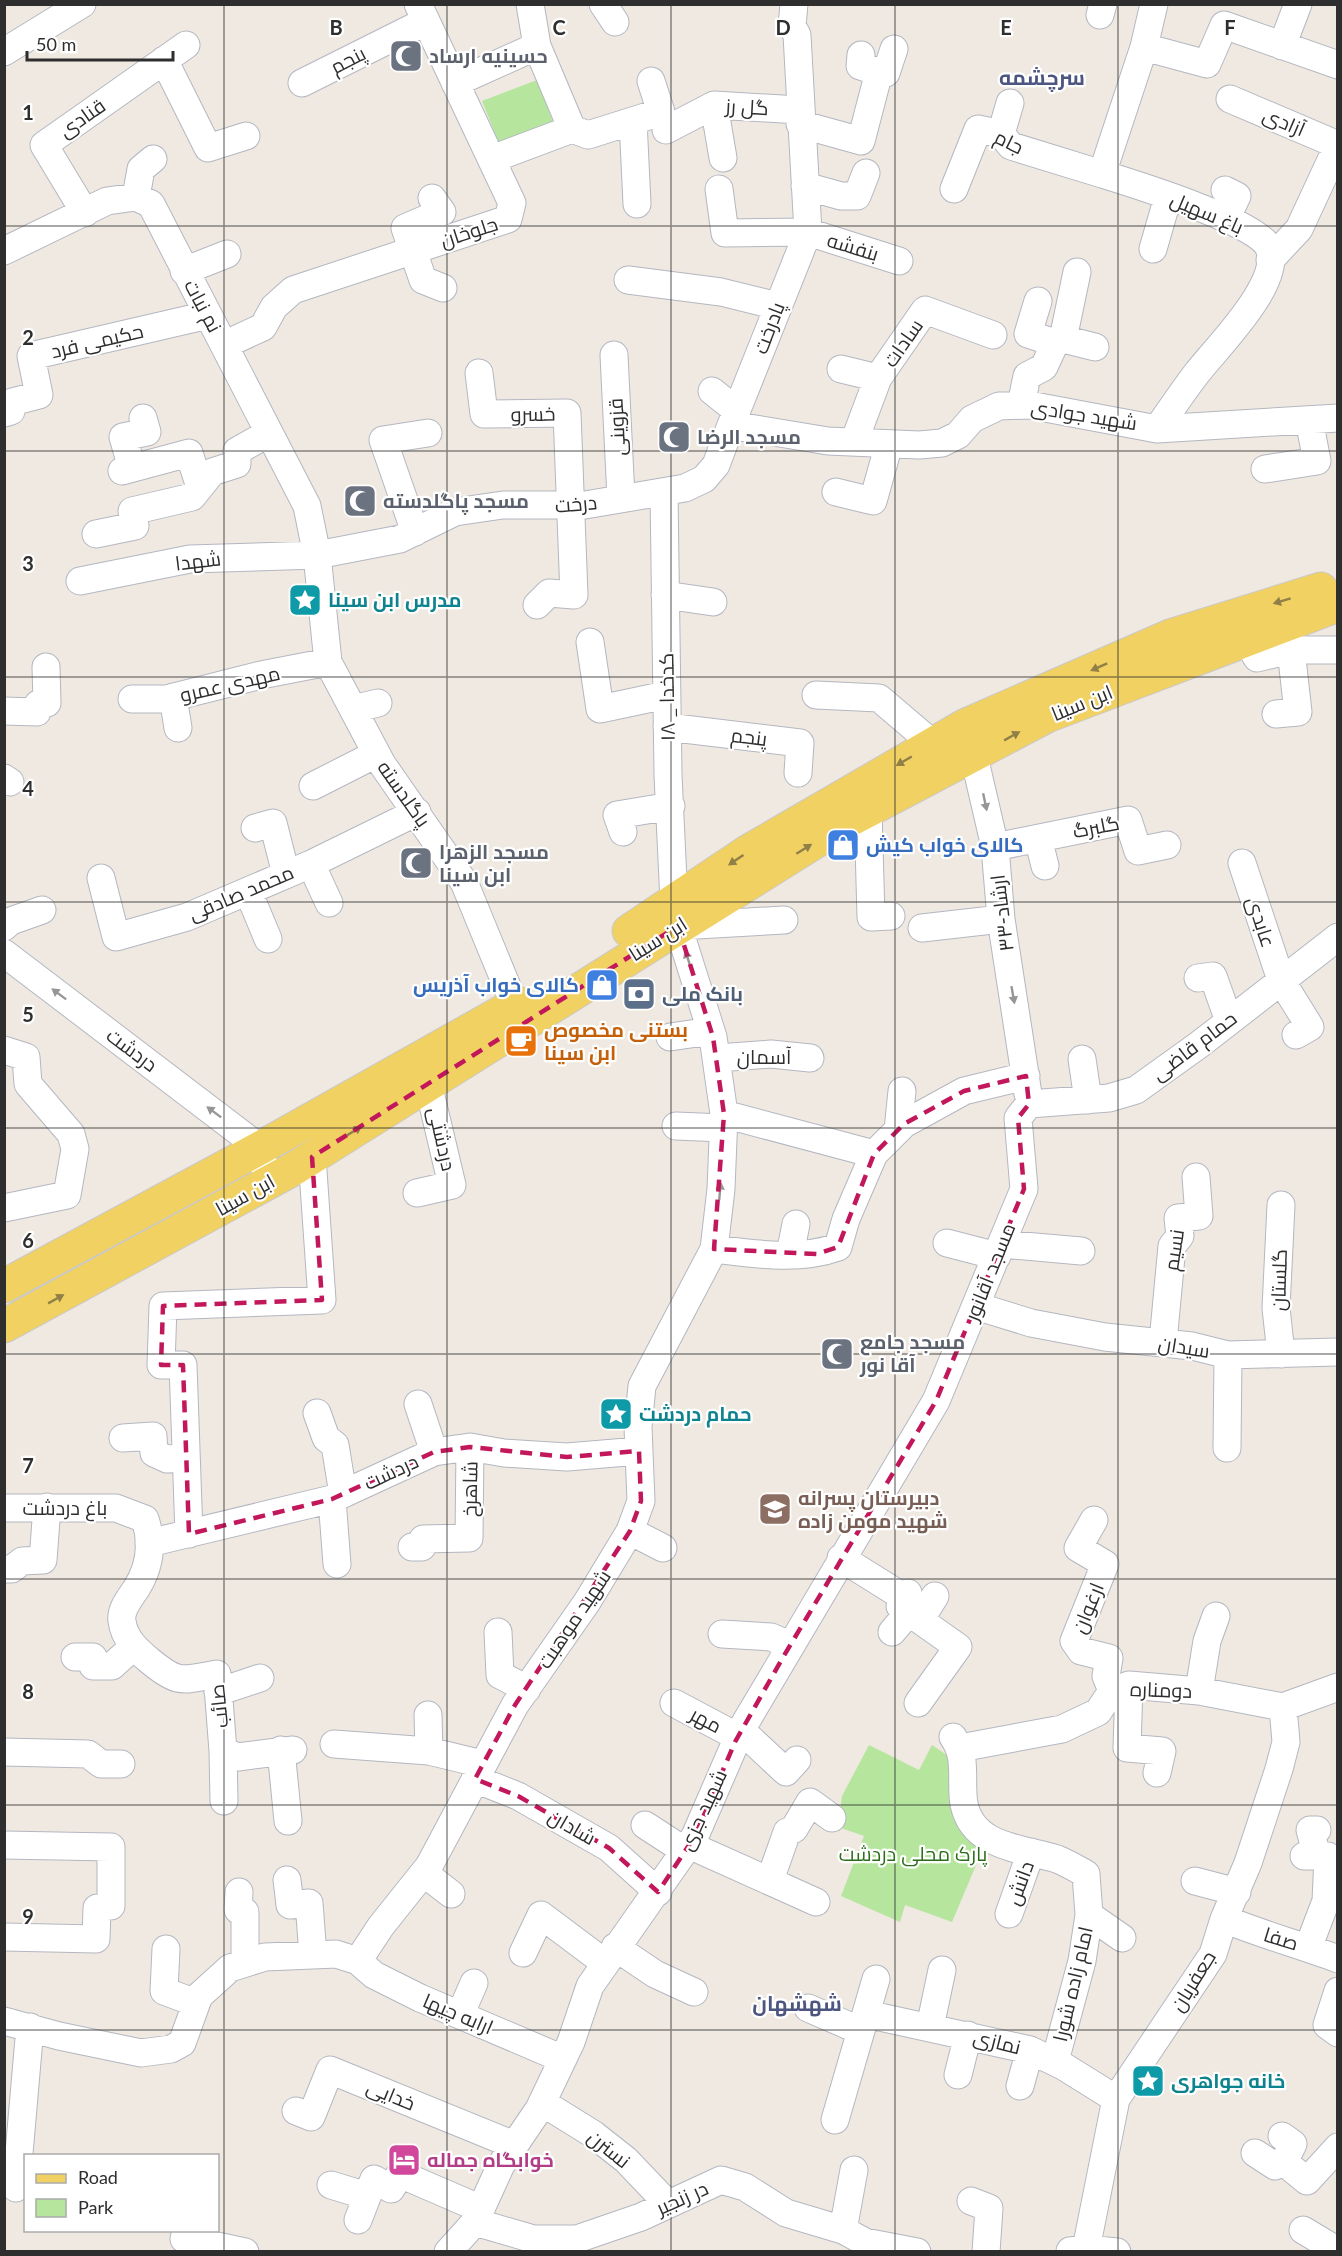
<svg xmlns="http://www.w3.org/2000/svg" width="1342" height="2256" font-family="Lato,Cairo,sans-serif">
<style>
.green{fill:#b6e59e}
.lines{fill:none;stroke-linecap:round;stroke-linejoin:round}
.minor-casing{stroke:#b4b7c1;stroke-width:29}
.major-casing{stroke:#c9c9c9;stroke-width:35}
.minor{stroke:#fff;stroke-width:27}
.major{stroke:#f2d163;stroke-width:33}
.oneway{fill:#908048}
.oneway2{fill:#969696}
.marked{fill:none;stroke:#c2185b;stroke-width:4.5;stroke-dasharray:12 8;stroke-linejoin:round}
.grid{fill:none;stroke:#2e2e2e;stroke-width:1.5;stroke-opacity:0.55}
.labels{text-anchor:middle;stroke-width:4.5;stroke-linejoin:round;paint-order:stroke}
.worship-label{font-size:20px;font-weight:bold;fill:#5b616d;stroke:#fff;text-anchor:start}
.street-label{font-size:20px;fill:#2e2e2e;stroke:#fff}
.culture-label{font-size:20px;font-weight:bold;fill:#0d838f;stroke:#fff;text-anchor:start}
.shop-label{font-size:20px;font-weight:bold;fill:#366cbe;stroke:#fff;text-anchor:start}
.service-label{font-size:20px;font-weight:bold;fill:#4e5e75;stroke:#fff;text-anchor:start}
.food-label{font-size:20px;font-weight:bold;fill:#c56008;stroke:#fff;text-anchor:start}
.education-label{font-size:20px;font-weight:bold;fill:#785e54;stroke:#fff;text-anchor:start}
.park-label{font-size:20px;fill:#2c6e1b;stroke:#fff}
.hotel-label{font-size:20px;font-weight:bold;fill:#b23c85;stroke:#fff;text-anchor:start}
.neighbourhood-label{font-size:21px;font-weight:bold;fill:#4d5680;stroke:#fff}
.grid-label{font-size:20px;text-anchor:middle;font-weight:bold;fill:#2e2e2e;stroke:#fff;stroke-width:4.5;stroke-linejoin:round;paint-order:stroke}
</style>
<rect width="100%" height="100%" fill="#efe9e1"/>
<path class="green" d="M537,80L554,125L500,146L482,101Z
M869,1745L919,1770L932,1745L951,1758C950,1801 945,1823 982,1851L952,1922L905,1905L900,1922L841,1896L864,1836L838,1827L842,1796Z"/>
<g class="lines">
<g class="minor-casing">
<path id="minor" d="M603,4L615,22
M1154,4L1144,47L1102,174C1134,184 1254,221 1268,246C1286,280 1216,348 1197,373C1183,391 1170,411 1157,429
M1100,15L1103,4
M1282,46L1298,4
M1144,47L1207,64L1224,25L1338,65
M4,52L82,4
M861,55L860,66L879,72
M164,60L208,148L246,136
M302,83L426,21
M455,83L537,46
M1230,99L1338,145
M714,105L723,158
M633,121L637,204
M800,124L861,141L879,72L886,73L894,49
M572,129L588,135L661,112L651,81
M666,130L714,105L799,110
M1001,134L1010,103
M492,159L572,129L537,46L530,4
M805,186L841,196H857L866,173
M719,189L725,233L808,232L899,261
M954,189L978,129L1001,134L1011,146L1102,174
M1225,190L1237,196L1226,219
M136,197L141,169L153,159
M432,198L442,212L405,228L423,280L443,288
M85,213L44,145L186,45
M1153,249L1168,197
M4,251L107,201L136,197L151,204L307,506L317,555L328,662L382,764L464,882L522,1023
M1270,260L1299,229L1338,145
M184,271L227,254
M628,280L721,292L778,306
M1038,301L1028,334L1055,343
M1063,339L1095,347
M224,345L263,327L274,307L293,290L508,219L512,203L418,4
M614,355L621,498
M841,369L878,378
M479,373L484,414L567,413L574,595L549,593L537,605
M712,391L737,411
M1021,405L1027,376L1044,367L1055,343L1063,339L1077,272
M4,413L11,411L12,402L39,395L31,356L208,315
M731,425L808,232L797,35L792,26L794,4
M854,442L878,378L925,310L993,335
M132,468L123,437L147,432L143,418
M1265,469L1317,461L1309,420
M122,471L189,453L200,487
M836,492L873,501L889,444
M415,532L383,440L428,433
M96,534L135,526L132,511L192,497L212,472L237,464V451L269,433
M80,581L190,559L317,555L400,539L455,512L503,505H585L685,488L704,479L716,465L731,425L828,441L919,445L942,443L958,435L972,419L999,406L1029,405L1157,429L1338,418
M665,595L713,602
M1246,639L1257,658L1291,650H1338
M590,642L600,709L666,695
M816,695L879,698L933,744
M173,697L178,728
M132,699H166L261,675L328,662
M353,709L378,703
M4,711L37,712L38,704L47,703L46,667
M1276,714L1298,712L1291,650
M667,727L800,743L798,773
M969,735L995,847L1001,919L1028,1094
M4,778L10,782
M313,786L376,754
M868,810L871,917L891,916
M255,828L273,823L286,874
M623,832L617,815L671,806
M1038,838L1045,866
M995,847L1128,820L1138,851L1167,845
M1242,863L1281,980L1310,1027L1296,1035
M311,864L329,903
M101,878L116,937L187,917L311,864L417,812
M248,891L268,939
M679,926L784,920
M4,927L11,921L42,910
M922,928L1001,919
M4,953L260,1148L264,1166
M1198,978L1213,976L1229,1021
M670,1037L711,1031
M4,1050L26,1057L28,1084L71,1134L75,1149L67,1195L4,1208
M718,1058L771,1054L810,1058
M1082,1059L1088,1100
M1029,1104L1109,1098L1136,1090L1200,1044L1338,937
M724,1114L874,1154
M676,1126L723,1128
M898,1130L902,1091
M417,1193L452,1185L424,1067
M1281,1205L1276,1308L1281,1354
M947,1243L997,1256
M1002,1244L1081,1251
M714,1249C755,1254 799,1261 838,1247L846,1219L874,1154L904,1124L964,1091L1026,1076
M790,1254L796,1224
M976,1306L1031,1323L1105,1337L1192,1346L1228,1355L1338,1352
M1163,1342L1172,1246L1180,1236L1178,1218L1199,1216L1196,1177
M418,1404L434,1452
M317,1413L326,1438L335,1445L343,1494
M123,1438L153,1436L154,1453L167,1459L186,1458
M1227,1448L1228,1355
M332,1499L337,1564
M4,1508H116L145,1519C153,1543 150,1567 136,1589C130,1598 120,1610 122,1621C124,1639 138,1651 150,1661C179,1685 182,1680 217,1674L223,1751L238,1757L293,1750
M1094,1520L1078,1548L1105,1564L1074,1641L1081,1651L1109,1658L1106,1676L1112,1691
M630,1531L663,1548
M189,1534L183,1365H161L163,1306L322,1300L312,1157
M149,1543L332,1499L434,1452L470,1447L504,1453L567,1457L639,1451
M412,1547H422L423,1539L469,1538L470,1447
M841,1558L905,1598
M4,1569H12L22,1561L43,1560L47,1507
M908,1593L900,1606L958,1647L918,1703
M920,1620L935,1596
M498,1632L500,1675L527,1689
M892,1632L909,1612
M722,1634L771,1637L790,1645
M75,1657H93V1666H112L133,1647
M1129,1685L1127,1748L1162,1751L1157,1773
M1199,1691L1207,1641L1216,1616
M218,1692L260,1678
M674,1703L738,1737
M428,1715L429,1751
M741,1730L786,1772L797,1760
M953,1737C968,1758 960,1780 964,1804C973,1848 1022,1848 1057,1859C1067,1863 1077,1869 1086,1874L1089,1915L1082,1961L1055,2061
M334,1744L429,1751L483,1764
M960,1748L1062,1729L1098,1712L1112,1691L1129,1685L1199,1691L1283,1707L1338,1687
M281,1750L288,1821
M223,1751L224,1801
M4,1752L88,1754L101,1764H121
M475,1779L518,1796L609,1848L658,1892
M645,1825L685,1851
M1317,1830H1310L1317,1856
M4,1845L111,1847V1906L97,1908L96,1939L4,1937
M689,1845L816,1902
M1304,1856H1328L1326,1901L1308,1948
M424,1873L451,1894
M287,1880L290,1905L309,1903L313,1955
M770,1880L787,1832L794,1829L810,1802L832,1818
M1195,1881L1237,1892
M239,1892L238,1910L245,1912V1963
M1009,1914L1031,1852
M1089,1915L1122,1938
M1224,1919C1261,1934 1300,1945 1338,1959
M615,1947L655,1974L694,1992
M166,1949L164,1991L196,2003
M523,1953L541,1915L605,1963
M358,1961L381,1926L429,1866L515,1705L587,1602L630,1531L641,1501L638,1427L642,1386L714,1249L721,1189L724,1114L713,1037L678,926L674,902L668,775L664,493
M1338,1991L1327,2025L1338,2033
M808,2008L861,2031
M866,2014L1030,2050L1063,2066L1116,2099
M460,2015L474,1983
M4,2021L59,2036L141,2053L171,2049L182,2043L199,1996L230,1968L265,1957L336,1954L358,1961L374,1975L420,1998L563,2059
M930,2027L942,1970
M958,2075L968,2035
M1020,2086L1030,2050
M543,2103L593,2134L626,2160L668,2204
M296,2111L311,2117L330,2070L514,2145
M835,2120L876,1979
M1282,2136L1293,2144L1284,2162
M1255,2153L1275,2166L1284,2162L1307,2181L1338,2147
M331,2185L367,2196
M16,2188L30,2027
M971,2201L989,2208L986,2252
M358,2220L374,2179L391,2189L400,2174L481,2209
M475,2222L533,2239H577L641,2217L721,2180L745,2187L786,2213L843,2230L865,2242L917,2252
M186,2230L184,2239L245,2252
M843,2230L854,2170
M1303,2230L1338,2251
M1086,2249L1116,2099L1213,1954L1224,1919L1248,1863L1279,1769L1286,1742L1283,1707
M1070,2251L1086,2249L1117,2252
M448,2252L475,2222L501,2165L539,2109L571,2042L590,1986L695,1836L741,1730L936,1401L1024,1189L1018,1118L1029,1104"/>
</g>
<g class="major-casing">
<path id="major" d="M629,931L747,852L966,725L1170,636L1321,589
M4,1286L260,1148L518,1003
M4,1326L295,1168L850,820L1047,716L1338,605"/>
</g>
<use href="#minor" class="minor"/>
<use href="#major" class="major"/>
</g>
<defs><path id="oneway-solid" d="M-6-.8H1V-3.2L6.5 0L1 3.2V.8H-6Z" transform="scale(1.5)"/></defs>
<g class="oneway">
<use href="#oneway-solid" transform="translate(1282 601) rotate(163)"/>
<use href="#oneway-solid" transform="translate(1099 667) rotate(156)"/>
<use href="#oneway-solid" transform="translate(1012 736) rotate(-29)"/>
<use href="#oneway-solid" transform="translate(904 761) rotate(150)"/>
<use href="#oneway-solid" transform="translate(804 849) rotate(-32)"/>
<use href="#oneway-solid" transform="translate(736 860) rotate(146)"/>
<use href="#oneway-solid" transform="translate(354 1131) rotate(-32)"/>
<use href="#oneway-solid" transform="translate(56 1299) rotate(-29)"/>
</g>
<g class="oneway2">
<use href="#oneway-solid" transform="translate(985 802) rotate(78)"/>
<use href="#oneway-solid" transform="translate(688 959) rotate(-108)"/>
<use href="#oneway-solid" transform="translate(59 994) rotate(-143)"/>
<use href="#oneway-solid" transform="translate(1013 995) rotate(80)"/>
<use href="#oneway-solid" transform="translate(214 1112) rotate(-143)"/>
<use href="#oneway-solid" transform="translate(720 1191) rotate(-85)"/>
</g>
<path class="marked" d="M678,926L713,1037L724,1114L714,1249L817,1254L838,1247L874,1154L904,1124L964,1091L1026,1076L1029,1104L1018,1118L1024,1189L936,1401L782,1659L735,1742L695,1836L658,1892L609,1848L518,1796L475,1779L515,1705L630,1531L641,1501L639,1451L567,1457L470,1447L434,1452L332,1499L189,1534L183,1365H161L163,1306L322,1300L312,1157Z"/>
<path class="grid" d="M224,4V2252M447,4V2252M671,4V2252M895,4V2252M1118,4V2252M4,226H1338M4,451H1338M4,677H1338M4,902H1338M4,1128H1338M4,1354H1338M4,1579H1338M4,1805H1338M4,2030H1338"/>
<defs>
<g id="mosque-square" transform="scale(1.725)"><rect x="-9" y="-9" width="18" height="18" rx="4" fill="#6b7280" stroke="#fff"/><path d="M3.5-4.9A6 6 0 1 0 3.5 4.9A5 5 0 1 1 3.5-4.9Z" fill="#fff"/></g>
<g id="sight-square" transform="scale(1.725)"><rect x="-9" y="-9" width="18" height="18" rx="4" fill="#0f9aa8" stroke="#fff"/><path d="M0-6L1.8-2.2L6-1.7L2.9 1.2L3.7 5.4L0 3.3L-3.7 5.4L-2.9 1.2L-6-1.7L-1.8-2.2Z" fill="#fff"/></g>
<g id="shop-square" transform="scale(1.725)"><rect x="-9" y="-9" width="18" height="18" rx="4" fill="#3f7fe0" stroke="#fff"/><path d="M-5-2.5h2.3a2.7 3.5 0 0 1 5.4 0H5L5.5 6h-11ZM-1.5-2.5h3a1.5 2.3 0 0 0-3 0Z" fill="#fff"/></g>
<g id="bank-square" transform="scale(1.725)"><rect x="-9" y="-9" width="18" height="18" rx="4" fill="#5c6f8a" stroke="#fff"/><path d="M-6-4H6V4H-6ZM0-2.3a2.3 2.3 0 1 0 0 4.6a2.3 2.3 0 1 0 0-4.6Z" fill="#fff"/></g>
<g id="cafe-square" transform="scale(1.725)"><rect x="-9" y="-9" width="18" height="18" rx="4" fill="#e8710a" stroke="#fff"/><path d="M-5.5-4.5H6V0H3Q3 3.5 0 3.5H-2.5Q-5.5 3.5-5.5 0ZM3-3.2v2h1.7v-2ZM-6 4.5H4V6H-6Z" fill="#fff"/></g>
<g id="school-square" transform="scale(1.725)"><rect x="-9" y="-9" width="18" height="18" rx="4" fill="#8d6e63" stroke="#fff"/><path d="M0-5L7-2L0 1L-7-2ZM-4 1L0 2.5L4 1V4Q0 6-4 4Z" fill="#fff"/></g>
<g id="hotel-square" transform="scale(1.725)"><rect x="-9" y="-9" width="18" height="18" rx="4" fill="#d1479c" stroke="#fff"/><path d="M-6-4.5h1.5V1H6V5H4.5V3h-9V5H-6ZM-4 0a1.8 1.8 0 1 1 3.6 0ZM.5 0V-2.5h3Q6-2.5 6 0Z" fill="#fff"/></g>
</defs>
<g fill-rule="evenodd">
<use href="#mosque-square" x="406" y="56"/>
<use href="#mosque-square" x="674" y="437"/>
<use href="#mosque-square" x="360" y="501"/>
<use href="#sight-square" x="305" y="600"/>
<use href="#shop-square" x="843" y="845"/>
<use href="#mosque-square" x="416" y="863"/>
<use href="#shop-square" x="602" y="985"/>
<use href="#bank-square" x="639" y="994"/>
<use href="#cafe-square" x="521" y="1041"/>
<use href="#mosque-square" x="837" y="1354"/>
<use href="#sight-square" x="616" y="1414"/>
<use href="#school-square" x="775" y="1509"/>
<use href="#sight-square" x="1148" y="2081"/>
<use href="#hotel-square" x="404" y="2160"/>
</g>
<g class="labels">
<g class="worship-label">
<text x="429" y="63">حسینیه ارساد</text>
<text x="697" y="444">مسجد الرضا</text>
<text x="383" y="508">مسجد پاگلدسته</text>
<text x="439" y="859">مسجد الزهرا<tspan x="439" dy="23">ابن سینا</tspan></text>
<text x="860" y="1349">مسجد جامع<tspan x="860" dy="23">آقا نور</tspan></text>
</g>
<g class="street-label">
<text transform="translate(348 60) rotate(-27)" y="7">پنجم</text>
<text transform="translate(747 107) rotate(3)" y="7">گل رز</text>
<text transform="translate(82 118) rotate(-35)" y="7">قنادی</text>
<text transform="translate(1284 122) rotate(23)" y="7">آزادی</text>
<text transform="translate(1009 142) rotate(26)" y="7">جام</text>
<text transform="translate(1207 213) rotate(23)" y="7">باغ سهیل</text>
<text transform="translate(469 232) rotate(-18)" y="7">جلوخان</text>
<text transform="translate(853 247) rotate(17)" y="7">بنفشه</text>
<text transform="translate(203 306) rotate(62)" y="7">نم نبات</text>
<text transform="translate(769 328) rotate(-69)" y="7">پادرخت</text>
<text transform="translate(97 341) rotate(-13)" y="7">حکیمی فرد</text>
<text transform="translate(903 343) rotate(-55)" y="7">سادات</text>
<text transform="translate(533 414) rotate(-1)" y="7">خسرو</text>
<text transform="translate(1084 415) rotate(9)" y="7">شهید جوادی</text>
<text transform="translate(617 427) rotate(-93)" y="7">قزوینی</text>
<text transform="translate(576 504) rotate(-5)" y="7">درخت</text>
<text transform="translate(198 561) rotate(-7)" y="7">شهدا</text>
<text transform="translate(230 684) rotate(-13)" y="7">مهدی عمرو</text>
<text transform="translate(667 697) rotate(-91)" y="7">۱۸ _ کدخدا</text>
<text transform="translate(1082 703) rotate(-22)" y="7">ابن سینا</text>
<text transform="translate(749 737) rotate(7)" y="7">پنجم</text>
<text transform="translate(404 794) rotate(55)" y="7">پاگلدسته</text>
<text transform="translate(1096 827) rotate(-11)" y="7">گلبرگ</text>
<text transform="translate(241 893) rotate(-23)" y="7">محمد صادقی</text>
<text transform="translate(1002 913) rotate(-97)" y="7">۳۳-ارشاد</text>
<text transform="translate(1261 922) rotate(72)" y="7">عابدی</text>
<text transform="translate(658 939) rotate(-32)" y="7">ابن سینا</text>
<text transform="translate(1194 1046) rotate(-37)" y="7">حمام قاضی</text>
<text transform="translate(132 1050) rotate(37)" y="7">دردشت</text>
<text x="764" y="1064">آسمان</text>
<text transform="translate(442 1139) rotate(77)" y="7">دردشتی</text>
<text transform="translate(245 1195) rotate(-29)" y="7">ابن سینا</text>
<text transform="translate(1174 1250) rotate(-81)" y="7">نسیم</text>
<text transform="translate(990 1272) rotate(-68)" y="7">مسجد آقانور</text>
<text transform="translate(1279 1280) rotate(-88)" y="7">گلستان</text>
<text transform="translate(1184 1347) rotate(9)" y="7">سیدان</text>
<text transform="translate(391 1472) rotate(-25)" y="7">دردشت</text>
<text transform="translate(470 1489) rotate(-89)" y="7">شاهرخ</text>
<text x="65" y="1515">باغ دردشت</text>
<text transform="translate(1088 1608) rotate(-68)" y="7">ارغوان</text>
<text transform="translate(574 1619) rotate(-56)" y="7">شهید موهبت</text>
<text transform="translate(1161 1690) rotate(2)" y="7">دومناره</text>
<text transform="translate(219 1706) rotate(-96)" y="7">صائب</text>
<text transform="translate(706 1720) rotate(28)" y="7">مهر</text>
<text transform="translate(703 1810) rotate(-65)" y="7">شهید جزی</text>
<text transform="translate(572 1827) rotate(30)" y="7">شادان</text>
<text transform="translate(1020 1883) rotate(-70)" y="7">دانش</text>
<text transform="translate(1281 1939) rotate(17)" y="7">صفا</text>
<text transform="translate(1193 1981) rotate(-58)" y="7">جعفریان</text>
<text transform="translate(1073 1984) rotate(-77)" y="7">امام زاده شورا</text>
<text transform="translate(458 2014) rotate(23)" y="7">ارابه چیها</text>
<text transform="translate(997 2042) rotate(14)" y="7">نمازی</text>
<text transform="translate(391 2095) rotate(22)" y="7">خدایی</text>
<text transform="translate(609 2149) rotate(39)" y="7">نسترن</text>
<text transform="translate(682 2198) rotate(-24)" y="7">در زنجیر</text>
</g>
<g class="culture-label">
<text x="328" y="607">مدرس ابن سینا</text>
<text x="639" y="1421">حمام دردشت</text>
<text x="1171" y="2088">خانه جواهری</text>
</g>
<g class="shop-label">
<text x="866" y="852">کالای خواب کیش</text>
<text x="579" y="992" text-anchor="end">کالای خواب آذریس</text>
</g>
<g class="service-label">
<text x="662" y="1001">بانک ملی</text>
</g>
<g class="food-label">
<text x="544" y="1037">بستنی مخصوص<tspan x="544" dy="23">ابن سینا</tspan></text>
</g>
<g class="education-label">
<text x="798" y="1505">دبیرستان پسرانه<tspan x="798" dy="23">شهید مومن زاده</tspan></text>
</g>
<g class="park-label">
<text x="913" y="1861">پارک محلی دردشت</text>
</g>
<g class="hotel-label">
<text x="427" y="2167">خوابگاه جماله</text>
</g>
<g class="neighbourhood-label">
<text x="1042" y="85">سرچشمه</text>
<text x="797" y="2011">شهشهان</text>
</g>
</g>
<g class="grid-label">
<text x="336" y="35">B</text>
<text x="559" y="35">C</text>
<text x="783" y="35">D</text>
<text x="1006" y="35">E</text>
<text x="1230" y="35">F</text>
<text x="28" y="120">1</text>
<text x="28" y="345">2</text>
<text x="28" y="571">3</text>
<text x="28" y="796">4</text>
<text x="28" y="1022">5</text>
<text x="28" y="1248">6</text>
<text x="28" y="1473">7</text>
<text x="28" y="1699">8</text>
<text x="28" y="1924">9</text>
</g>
<rect width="1342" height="2256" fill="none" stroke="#2e2e2e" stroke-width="12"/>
<rect x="24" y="2154" width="195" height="78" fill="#ffffff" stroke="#ababab" stroke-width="1.5"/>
<rect x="36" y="2174" width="30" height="9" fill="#f2d163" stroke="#ababab" stroke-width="1.5"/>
<text x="78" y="2184" font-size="18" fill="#2e2e2e">Road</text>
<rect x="36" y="2199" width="30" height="18" fill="#b6e59e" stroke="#ababab" stroke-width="1.5"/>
<text x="78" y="2214" font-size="18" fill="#2e2e2e">Park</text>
<path d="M27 51v9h146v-9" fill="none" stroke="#2e2e2e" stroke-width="3"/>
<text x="36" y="51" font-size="18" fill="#2e2e2e" stroke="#ffffff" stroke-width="4.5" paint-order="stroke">50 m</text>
</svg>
